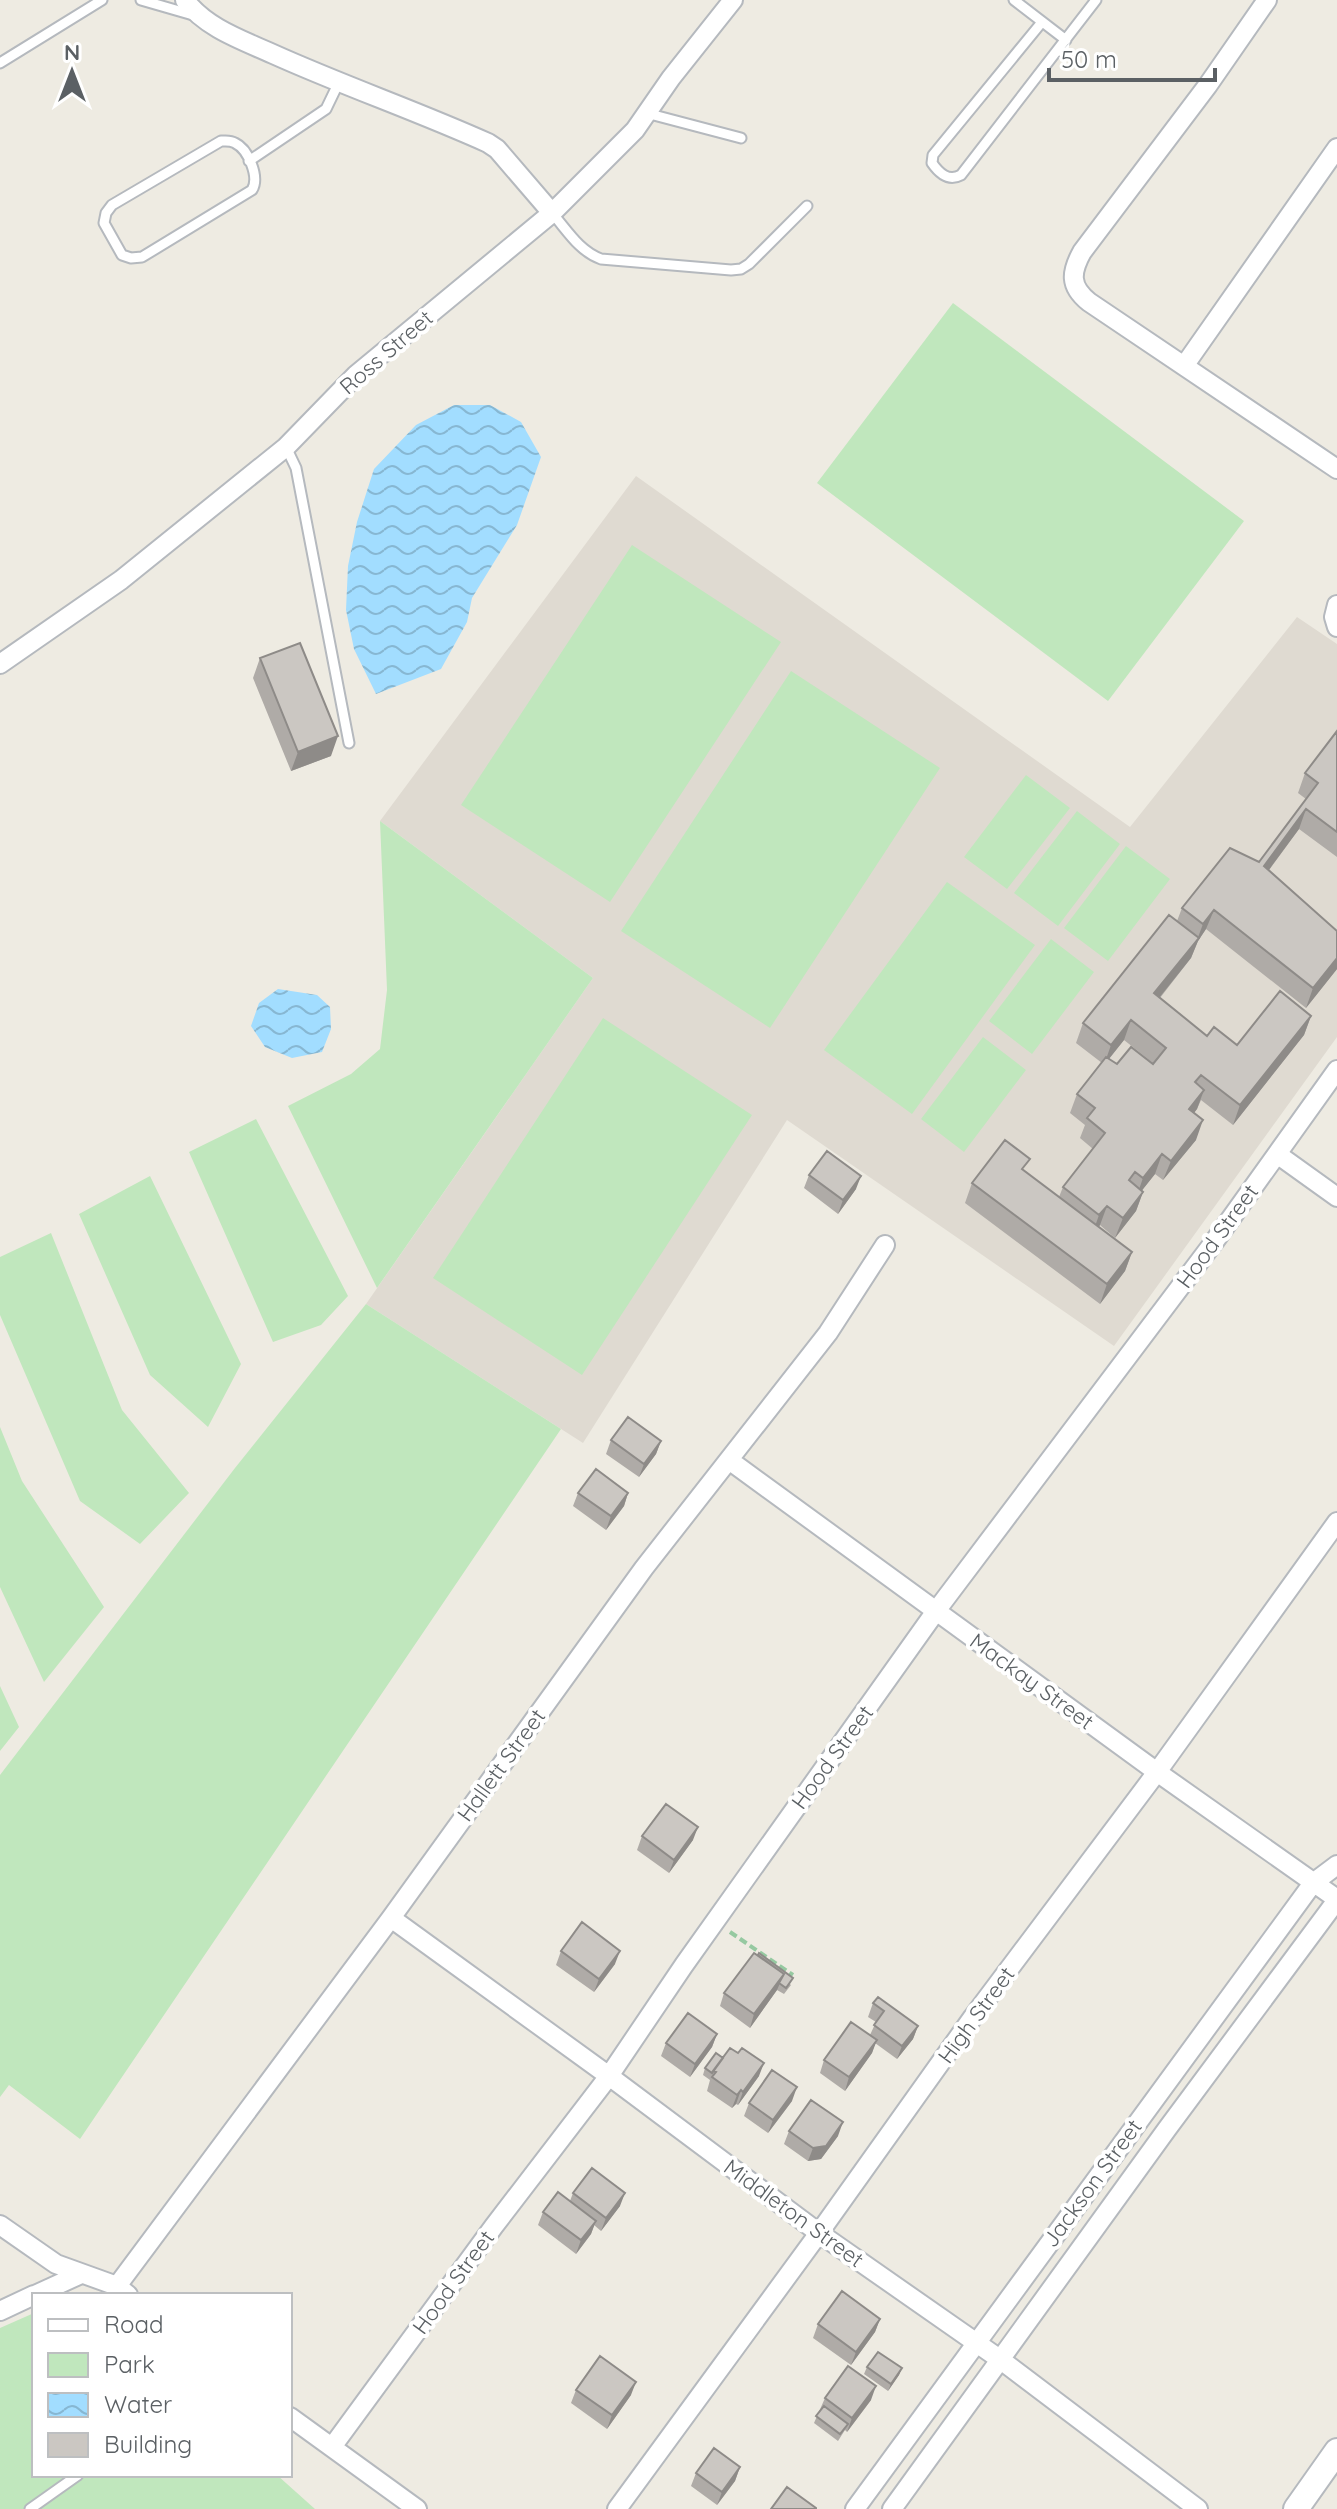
<svg xmlns="http://www.w3.org/2000/svg" width="1337" height="2509" font-family="Quicksand,sans-serif">
<style>
.education{fill:#dfdad1}
.green{fill:#c0e7bd}
.water{fill:url(#water-waves)}
.lines{fill:none;stroke-linecap:round;stroke-linejoin:round}
.service-casing{stroke:#b5b9be;stroke-width:13}
.minor-casing{stroke:#b5b9be;stroke-width:22}
.tertiary-casing{stroke:#b5b9be;stroke-width:28}
.path{stroke:#96c9a1;stroke-width:4;stroke-dasharray:8 4;stroke-linecap:butt}
.service{stroke:#fff;stroke-width:9}
.minor{stroke:#fff;stroke-width:18}
.tertiary{stroke:#fff;stroke-width:24}
.wall{fill:#afaba7;fill-rule:evenodd}
.shaded-wall{fill:#8e8b88}
.building{fill:#cbc7c2;stroke:#8e8b88;stroke-width:2}
.labels{text-anchor:middle;stroke-width:8;stroke-linejoin:round;paint-order:stroke}
.street-label{font-size:22px;fill:#5b6064;stroke:#fff}
</style>
<defs>
<pattern id="water-waves" width="16" height="10" patternUnits="userSpaceOnUse" patternTransform="scale(2)"><rect width="16" height="10" fill="#a2ddff"/><path d="M0 5q4-4 8 0t8 0" fill="none" stroke="#87b7d2"/></pattern>
</defs>
<rect width="100%" height="100%" fill="#eeebe2"/>
<path class="education" d="M636,476L1130,827L1297,617L1337,644V1037L1114,1346L787,1120L583,1443L366,1304L593,978L380,821Z"/>
<path class="green" d="M953,303L1244,521L1108,701L817,483Z
M632,545L781,642L610,902L461,805Z
M791,671L940,768L770,1028L621,931Z
M1026,775L1070,808L1007,889L964,857Z
M1077,811L1120,844L1058,926L1014,893Z
M380,821L593,978L377,1288L288,1106L351,1074L380,1049L387,990Z
M1126,846L1170,879L1108,961L1064,928Z
M947,882L1035,945L912,1114L824,1050Z
M1051,939L1094,972L1032,1054L989,1021Z
M603,1018L752,1115L582,1375L433,1278Z
M983,1037L1026,1070L964,1152L921,1119Z
M256,1119L348,1296L321,1325L273,1342L189,1152Z
M150,1176L241,1364L208,1427L150,1375L79,1214Z
M51,1233L122,1410L189,1493L140,1544L80,1501L0,1315V1257Z
M366,1304L561,1429L80,2139L9,2085L0,2097V1775L235,1468Z
M0,1427L22,1481L104,1607L44,1682L0,1587Z
M0,1686L19,1727L0,1751Z
M34,2313V2475H277L315,2509H0V2328Z"/>
<path class="water" d="M454,405H490L521,422L541,457L517,525L472,598L467,622L441,669L376,694L354,649L346,610L348,566L357,522L374,469L416,425Z
M278,989L317,995L330,1007L331,1029L322,1052L292,1058L265,1047L251,1026L259,1003Z"/>
<g class="lines">
<g class="service-casing">
<path id="service" d="M141,0L193,15
M1014,0L1066,40
M1042,22L933,155L932,163C939,173 948,182 961,175L1096,0
M0,63L102,0
M646,113L741,138
M221,141C226,141 230,140 235,143C248,149 260,177 252,190L142,257L131,258L122,255L104,223L106,213L112,205Z
M249,161L326,109L339,82
M552,213C567,230 579,251 601,259L731,270L741,269L749,264L807,206
M286,447L296,468L349,743
M30,2509L78,2475"/>
</g>
<g class="minor-casing">
<path id="minor" d="M185,0C206,28 242,40 273,54C344,86 417,111 488,143L497,149L552,213
M1267,0L1208,85L1082,252C1071,272 1069,286 1089,302L1337,469
M1184,366L1337,148
M1337,605L1334,617L1337,627
M0,664L121,580L286,447L356,375L552,213L635,130L671,78L733,0
M1277,1154L1337,1197
M729,1460L1157,1772L1337,1899
M391,1918L609,2076L819,2233L1001,2360L1198,2509
M0,2225L56,2264L117,2286L128,2295
M117,2286L391,1918L644,1568L828,1333L885,1245
M35,2295L81,2274
M0,2311L34,2295
M290,2417L417,2509
M332,2447L494,2226L609,2076L684,1965L936,1611L1214,1242L1337,1070
M617,2509L819,2233L973,2017L1157,1772L1337,1522
M855,2509L1313,1883L1337,1865
M892,2509L1167,2129L1337,1900"/>
</g>
<g class="tertiary-casing">
<path id="tertiary" d="M1296,2509L1337,2451"/>
</g>
<path class="path" d="M730,1932L793,1975"/>
<use href="#service" class="service"/>
<use href="#minor" class="minor"/>
<use href="#tertiary" class="tertiary"/>
</g>
<path class="wall" d="M260,658L331,756L291,771L253,678Z
M1337,731V857L1299,829L1269,870L1337,931V969L1306,1008L1206,929L1198,941L1191,958L1160,998L1207,1036L1237,1045L1311,1016L1304,1035L1233,1125L1201,1100L1197,1109L1194,1113L1196,1140L1163,1180L1155,1174L1142,1190L1143,1192L1136,1211L1115,1238L1100,1225L1099,1227L1132,1252L1125,1271L1100,1304L965,1203L972,1183L1026,1172L1059,1197L1063,1187L1093,1149L1080,1138L1085,1125L1070,1113L1077,1094L1102,1063L1076,1043L1083,1023L1177,921L1182,908L1259,862L1306,799L1298,793L1305,773ZM1124,1040L1153,1063L1117,1064L1109,1059Z
M809,1175L856,1189L838,1214L804,1188Z
M611,1440L661,1441L656,1454L639,1477L606,1454Z
M578,1493H628L624,1506L606,1530L573,1506Z
M642,1836L693,1840L669,1873L637,1850Z
M561,1951L615,1964L594,1992L556,1965Z
M754,1953L791,1985L784,1994L777,1990L750,2028L720,2006L724,1993Z
M873,2003L918,2026L913,2039L897,2059L875,2043L872,2053L845,2091L820,2073L824,2060L870,2035L876,2022L868,2017Z
M717,2034L712,2047L690,2077L661,2056L666,2043Z
M723,2058L759,2076L738,2105L736,2104L732,2108L707,2091L710,2080L703,2075L705,2068Z
M792,2101L768,2133L744,2116L749,2103Z
M789,2131L838,2136L821,2159L808,2161L784,2144Z
M573,2193L620,2206L601,2231L594,2225L591,2234L576,2254L538,2225L543,2212L570,2201Z
M880,2319L875,2332L851,2365L813,2338L818,2324Z
M867,2367L902,2368L899,2375L888,2391L864,2374Z
M576,2390L631,2395L607,2429L571,2403Z
M825,2398L871,2400L847,2432L845,2430L838,2441L814,2423Z
M740,2467L735,2481L717,2505L691,2486L696,2473Z"/>
<path class="shaded-wall" d="M338,736L331,756L291,771L298,752Z
M1306,809L1299,829L1257,886L1264,866Z
M1214,910L1206,929L1198,941L1191,958L1147,1013L1154,993L1197,940L1203,924Z
M1337,958V969L1306,1008L1313,988Z
M1311,1016L1304,1035L1233,1125L1240,1105Z
M1131,1020L1124,1040L1104,1065L1111,1045Z
M1204,1090L1197,1109L1182,1128L1189,1109Z
M1203,1120L1196,1140L1163,1180L1171,1161Z
M1162,1154L1155,1174L1136,1198L1143,1178Z
M861,1176L856,1189L838,1214L843,1200Z
M1143,1192L1136,1211L1115,1238L1123,1218Z
M1107,1206L1100,1225L1092,1235L1099,1215Z
M1132,1252L1125,1271L1100,1304L1107,1284Z
M661,1441L656,1454L639,1477L644,1464Z
M628,1493L624,1506L606,1530L611,1516Z
M698,1827L693,1840L669,1873L674,1860Z
M620,1951L615,1964L594,1992L599,1979Z
M784,1974L777,1990L750,2028L754,2014Z
M918,2026L913,2039L897,2059L902,2046Z
M717,2034L712,2047L690,2077L695,2064Z
M877,2040L872,2053L845,2091L849,2077Z
M764,2063L759,2076L738,2105L743,2092Z
M797,2087L792,2101L768,2133L773,2120Z
M741,2090L736,2104L732,2108L737,2095Z
M843,2122L838,2136L821,2159L808,2161L813,2148Z
M625,2193L620,2206L601,2231L606,2218Z
M596,2221L591,2234L576,2254L581,2240Z
M880,2319L875,2332L851,2365L856,2352Z
M902,2368L899,2375L888,2391L891,2384Z
M636,2382L631,2395L607,2429L612,2415Z
M876,2386L871,2400L847,2432L852,2418Z
M740,2467L735,2481L717,2505L722,2492Z"/>
<path class="building" d="M300,643L338,736L298,752L260,658Z
M1337,731V832L1306,809L1264,866L1337,931V958L1313,988L1214,910L1203,924L1182,908L1230,848L1259,862L1318,783L1305,773Z
M1169,915L1199,938L1154,993L1207,1036L1214,1027L1237,1045L1280,991L1311,1016L1240,1105L1201,1075L1195,1082L1204,1090L1189,1109L1203,1120L1171,1161L1162,1154L1143,1178L1135,1172L1129,1180L1143,1192L1123,1218L1107,1206L1099,1215L1063,1187L1105,1133L1087,1118L1095,1108L1077,1094L1106,1057L1117,1064L1131,1047L1153,1064L1166,1048L1131,1020L1111,1045L1083,1023Z
M1005,1140L1030,1159L1022,1169L1132,1252L1107,1284L972,1183Z
M827,1151L861,1176L843,1200L809,1175Z
M628,1417L661,1441L644,1464L611,1440Z
M596,1469L628,1493L611,1516L578,1493Z
M666,1804L698,1827L674,1860L642,1836Z
M582,1922L620,1951L599,1979L561,1951Z
M754,1953L784,1974L754,2014L724,1993Z
M759,1953L793,1978L786,1988L779,1983L784,1974L758,1955Z
M878,1997L918,2026L902,2046L874,2025L884,2011L873,2003Z
M688,2013L717,2034L695,2064L666,2043Z
M851,2022L877,2040L849,2077L824,2060Z
M730,2048L738,2053L742,2048L764,2063L743,2092L741,2090L737,2095L712,2077L716,2072L713,2071Z
M716,2053L723,2058L712,2073L705,2068Z
M772,2070L797,2087L773,2120L749,2103Z
M811,2100L843,2122L826,2146L813,2148L789,2131Z
M592,2168L625,2193L606,2218L573,2193Z
M558,2192L596,2221L581,2240L543,2212Z
M842,2291L880,2319L856,2352L818,2324Z
M878,2352L902,2368L891,2384L867,2367Z
M600,2356L636,2382L612,2415L576,2390Z
M848,2366L876,2386L852,2418L825,2398Z
M824,2406L848,2424L840,2434L816,2416Z
M714,2448L740,2467L722,2492L696,2473Z
M787,2487L816,2508V2509H771Z"/>
<g class="labels">
<g class="street-label">
<text transform="translate(386 352) rotate(-41)" y="8">Ross Street</text>
<text transform="translate(1217 1236) rotate(-54)" y="8">Hood Street</text>
<text transform="translate(1032 1681) rotate(36)" y="8">Mackay Street</text>
<text transform="translate(832 1757) rotate(-54)" y="8">Hood Street</text>
<text transform="translate(501 1765) rotate(-54)" y="8">Hallett Street</text>
<text transform="translate(976 2015) rotate(-54)" y="8">High Street</text>
<text transform="translate(1092 2183) rotate(-54)" y="8">Jackson Street</text>
<text transform="translate(794 2213) rotate(36)" y="8">Middleton Street</text>
<text transform="translate(453 2282) rotate(-54)" y="8">Hood Street</text>
</g>
</g>
<rect x="32" y="2293" width="260" height="184" fill="#ffffff" stroke="#bdbfc1" stroke-width="2"/>
<rect x="48" y="2319" width="40" height="12" fill="#ffffff" stroke="#bdbfc1" stroke-width="2"/>
<text x="104" y="2333" font-size="24" fill="#5b6064">Road</text>
<rect x="48" y="2353" width="40" height="24" fill="#c0e7bd" stroke="#bdbfc1" stroke-width="2"/>
<text x="104" y="2373" font-size="24" fill="#5b6064">Park</text>
<rect x="48" y="2393" width="40" height="24" fill="url(#water-waves)" stroke="#bdbfc1" stroke-width="2"/>
<text x="104" y="2413" font-size="24" fill="#5b6064">Water</text>
<rect x="48" y="2433" width="40" height="24" fill="#cbc7c2" stroke="#bdbfc1" stroke-width="2"/>
<text x="104" y="2453" font-size="24" fill="#5b6064">Building</text>
<g transform="translate(72 72)" stroke="#ffffff" stroke-width="6" paint-order="stroke">
<path d="M0-6L14 30L0 20L-14 30Z" fill="#5b6064"/>
<text y="-12" font-size="22" font-weight="bold" text-anchor="middle" fill="#5b6064">N</text>
</g>
<path d="M1049 68v12h166v-12" fill="none" stroke="#5b6064" stroke-width="4"/>
<text x="1061" y="68" font-size="24" fill="#5b6064" stroke="#ffffff" stroke-width="6" paint-order="stroke">50 m</text>
</svg>
